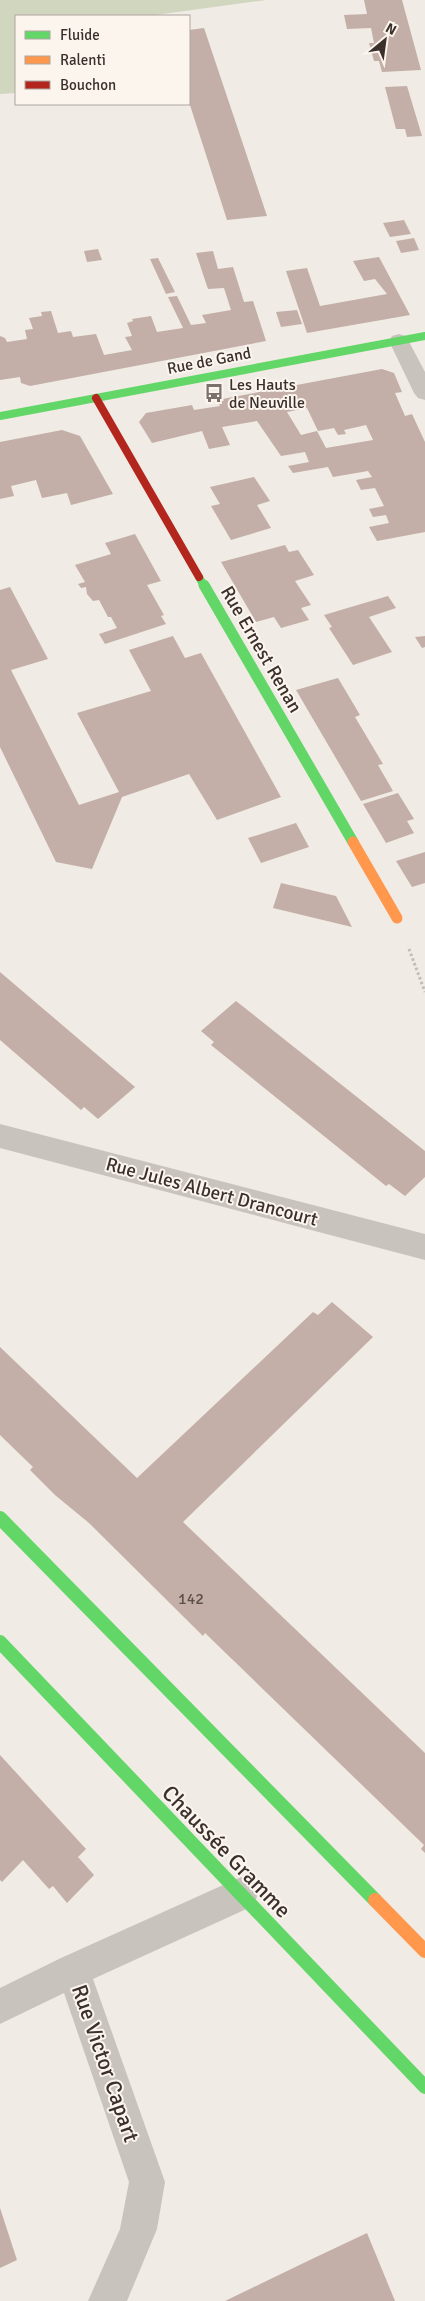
<svg xmlns="http://www.w3.org/2000/svg" width="425" height="2301" font-family="Signika,sans-serif">
<style>
.green{fill:#d1d6bf}
.building{fill:#c3afa7;fill-rule:evenodd}
.lines{fill:none;stroke-linecap:round;stroke-linejoin:round}
.path{stroke:#c2bbb6;stroke-width:3;stroke-dasharray:2.5 2.5;stroke-linecap:butt}
.street{fill:#c9c3be;fill-rule:evenodd}
.fast-far2{stroke:#63d668;stroke-width:8}
.fast-far1{stroke:#63d668;stroke-width:11}
.fast{stroke:#63d668;stroke-width:14}
.slow-far1{stroke:#ff974d;stroke-width:11}
.slow{stroke:#ff974d;stroke-width:14}
.jam{stroke:#b3261e;stroke-width:8}
.labels{text-anchor:middle;stroke-width:4;stroke-linejoin:round;paint-order:stroke}
.far-street-label{font-size:16px;fill:#3b302b;stroke:#fbf5ee}
.far-poi-label{font-size:16px;fill:#3b302b;stroke:#fbf5ee;text-anchor:start}
.number-label{font-size:16px;fill:#5d504a}
.street-label{font-size:19px;fill:#3b302b;stroke:#fbf5ee}
.near-street-label{font-size:22px;fill:#3b302b;stroke:#fbf5ee}
</style>
<rect width="100%" height="100%" fill="#f0ebe5"/>
<path class="green" d="M0,0H266L148,16H16V93L0,94Z"/>
<path class="building" d="M364,0H402L421,70L382,72L379,61H374L369,43H374L371,28L347,29L344,15L367,14Z
M204,28L248,159L267,216L227,220L189,102V30Z
M407,86L422,136L407,137L405,129H396L385,87Z
M404,220L411,234L390,237L383,223Z
M414,238L419,250L401,253L396,241Z
M98,249L102,260L87,262L84,251Z
M213,251L218,269L233,267L244,302L253,301L266,341L30,386L21,383L20,377L0,380V336L5,338L7,342L27,339L25,330L33,329L29,318L42,316L41,312L51,311L58,333L71,331L73,337L96,334L104,355L132,350L125,337L132,336L127,323L133,321L132,319L151,316L157,332L183,328L168,297L177,296L191,325L206,323L202,315L231,310L224,288L208,289L196,253Z
M379,257L410,315L307,333L286,271L307,268L320,306L387,294L375,279L364,281L353,261Z
M158,258L175,292L166,294L150,259Z
M297,310L302,324L281,327L276,312Z
M382,369L394,373L402,392L395,393L405,416L412,414L425,442V532L377,541L369,527L389,523L386,515L373,517L369,509L384,506L375,488L361,490L356,480L372,477L368,471L333,477L328,467L293,473L288,466L309,462L305,452L281,456L257,421L222,427L230,445L209,449L202,431L152,443L139,422L146,413L192,405L194,410L220,406L217,400ZM307,408L318,431L334,428L338,435L346,434L344,430L366,425L373,440L326,448L317,431L301,435L287,412Z
M62,430L80,436L113,494L71,505L67,493L42,498L36,480L11,486L14,496L0,499V442Z
M254,477L270,501L257,505L271,528L231,540L211,506L220,504L210,487Z
M135,534L161,581L147,585L164,615L161,616L166,624L105,644L99,634L117,628L111,617H108L99,600L93,601L87,594L86,587L81,588L78,584L85,582L75,565L111,554L105,543Z
M285,545L289,552L298,550L314,575L295,581L311,605L301,608L309,620L281,628L274,617L256,622L221,562Z
M10,587L48,659L11,670L79,805L119,792L77,713L151,691L129,650L173,636L185,658L201,653L281,797L217,820L189,774L122,797L92,869L56,862L0,747V590Z
M388,596L396,608L369,617L392,652L353,665L329,628L332,627L324,615Z
M425,636V647L422,648L415,637Z
M338,678L360,715L355,717L383,764L378,765L393,791L361,801L296,690Z
M398,793L414,819L407,821L414,833L386,843L363,804Z
M296,823L309,847L261,863L248,838Z
M425,852V883L412,887L396,861Z
M281,883L336,896L352,927L273,908Z
M0,972L135,1087L98,1119L84,1107L81,1110L0,1040Z
M236,1001L425,1151V1177L405,1196L389,1184L386,1186L211,1045L214,1042L201,1031Z
M332,1302L373,1337L183,1522L425,1753V1853L421,1849L424,1845L205,1633L203,1636L89,1523L55,1495L30,1470L33,1467L0,1435V1347L137,1478L313,1312L318,1315Z
M0,1755L86,1849L78,1857L94,1875L67,1903L53,1886L49,1889L23,1860L2,1882L0,1880Z
M0,2208L17,2260L0,2268Z
M367,2233L395,2301H225L314,2258Z"/>
<g class="lines">
<path class="path" d="M409,949L425,992"/>
<path class="street" d="M399,334L406,336L425,372V400L418,398L414,393L389,341L392,336Z
M0,1124L425,1234V1260L0,1148Z
M241,1877L253,1882L258,1894L253,1906L93,1979L165,2182L157,2229L127,2301H88L120,2229L129,2182L64,1993L0,2024V1988L61,1958Z"/>
<path class="fast-far2" d="M0,416L425,336
M199,577L204,586"/>
<path class="fast-far1" d="M204,585L353,842"/>
<path class="fast" d="M0,1518L375,1900
M0,1642L425,2087"/>
<path class="slow-far1" d="M353,842L397,918"/>
<path class="slow" d="M375,1900L425,1951"/>
<path class="jam" d="M96,398L199,577"/>
</g>
<defs>
<g id="bus-bare" transform="scale(1.5)"><path d="M-5-6H5V4H4V6H2V4H-2V6H-4V4H-5ZM-3.5-4V0h7V-4ZM-3.5 1.2v1.5H-2V1.2ZM2 1.2v1.5H3.5V1.2Z" fill="#7a716c" stroke="#fbf5ee" stroke-width="2.5" paint-order="stroke"/></g>
</defs>
<g fill-rule="evenodd">
<use href="#bus-bare" x="214" y="393"/>
</g>
<g class="labels">
<g class="far-street-label">
<text transform="translate(209 360) rotate(-11)" y="6">Rue de Gand</text>
</g>
<g class="far-poi-label">
<text x="229" y="390">Les Hauts<tspan x="229" dy="18">de Neuville</tspan></text>
</g>
<g class="number-label">
<text x="191" y="1604">142</text>
</g>
<g class="street-label">
<text transform="translate(262 649) rotate(60)" y="7">Rue Ernest Renan</text>
<text transform="translate(212 1191) rotate(15)" y="7">Rue Jules Albert Drancourt</text>
</g>
<g class="near-street-label">
<text transform="translate(227 1851) rotate(46)" y="8">Chaussée Gramme</text>
<text transform="translate(106 2063) rotate(71)" y="8">Rue Victor Capart</text>
</g>
</g>
<rect x="15" y="15" width="175" height="90" fill="#fbf5ee" stroke="#aea6a0"/>
<rect x="25" y="31" width="25" height="8" fill="#63d668" stroke="#aea6a0"/>
<text x="60" y="40" font-size="15" fill="#3b302b">Fluide</text>
<rect x="25" y="56" width="25" height="8" fill="#ff974d" stroke="#aea6a0"/>
<text x="60" y="65" font-size="15" fill="#3b302b">Ralenti</text>
<rect x="25" y="81" width="25" height="8" fill="#b3261e" stroke="#aea6a0"/>
<text x="60" y="90" font-size="15" fill="#3b302b">Bouchon</text>
<g transform="translate(385 40) rotate(29)" stroke="#fbf5ee" stroke-width="4" paint-order="stroke">
<path d="M0-4L9 19L0 12L-9 19Z" fill="#3b302b"/>
<text y="-8" font-size="14" font-weight="bold" text-anchor="middle" fill="#3b302b">N</text>
</g>
</svg>
